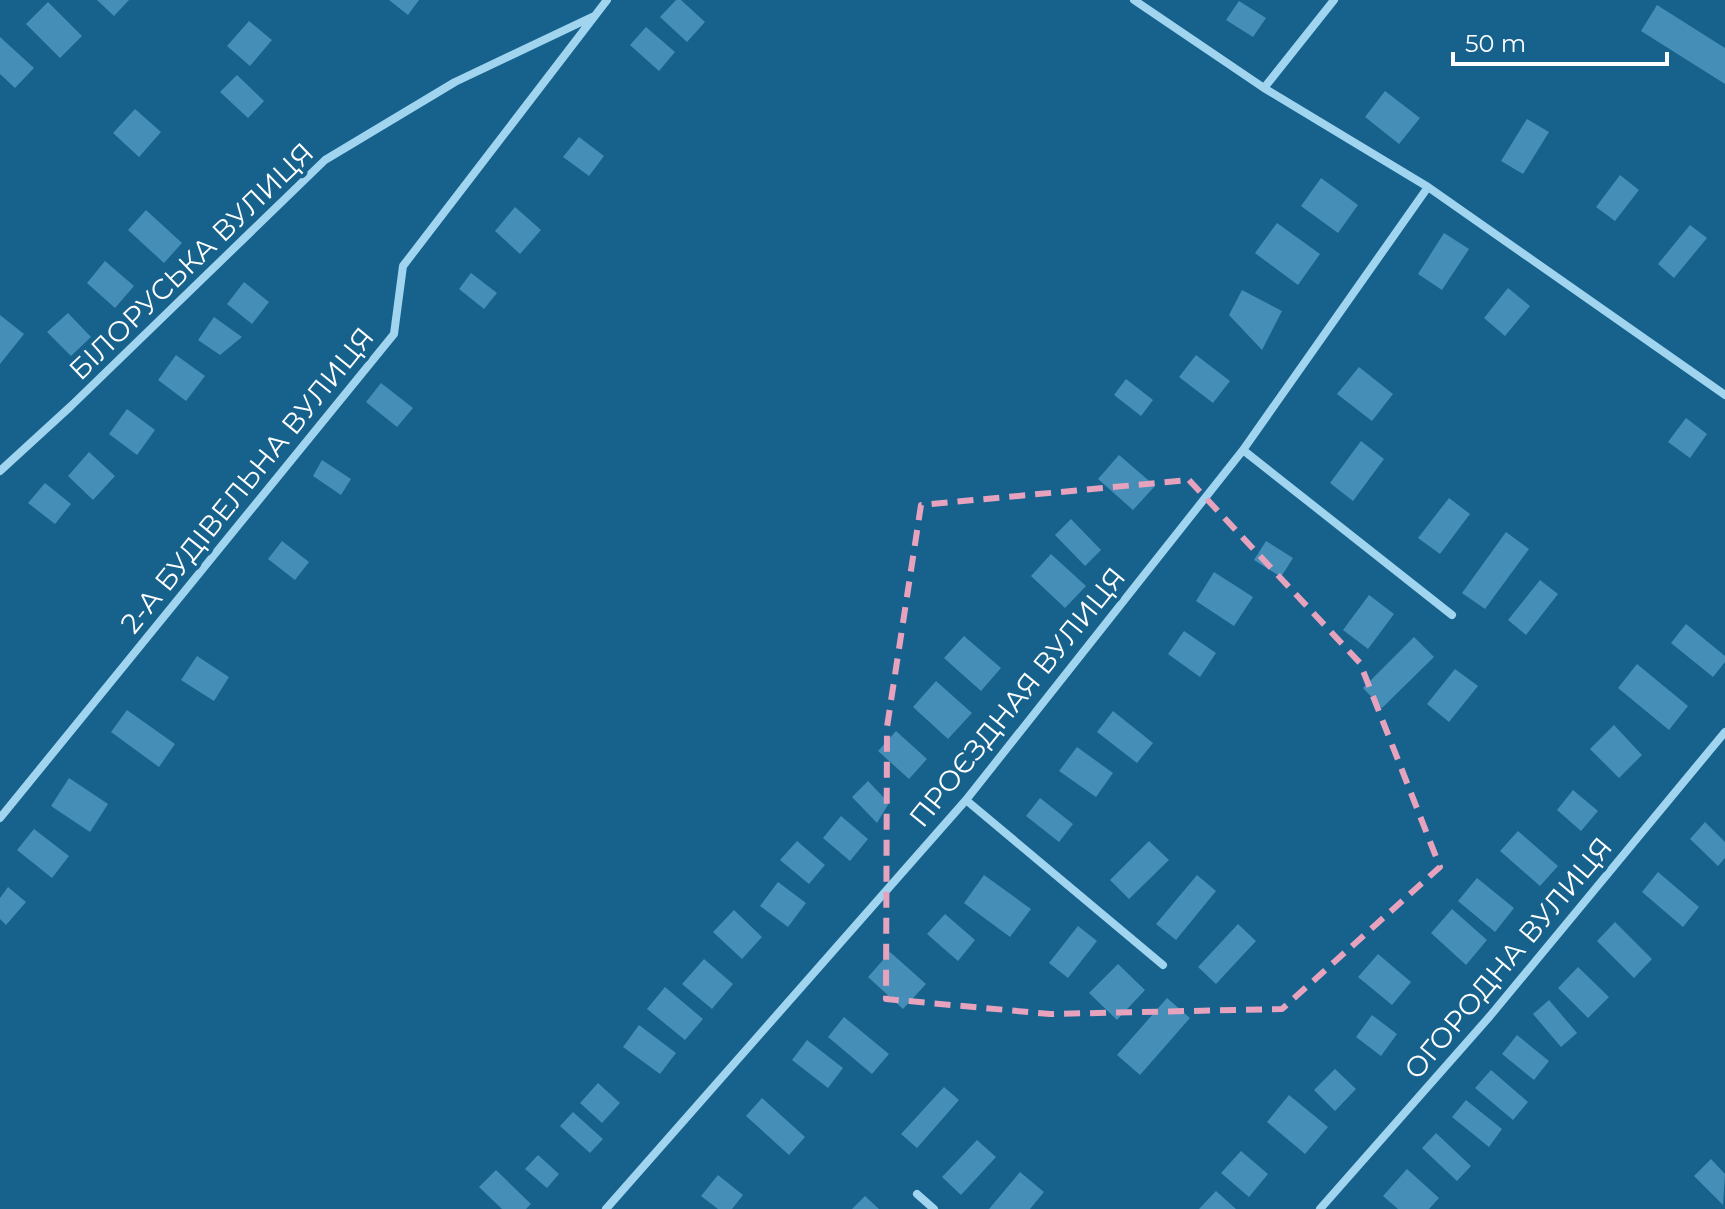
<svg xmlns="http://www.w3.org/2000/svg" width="1725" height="1209" font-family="Montserrat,sans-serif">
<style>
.building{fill:#448eb7}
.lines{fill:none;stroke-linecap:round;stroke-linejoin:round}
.street{stroke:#a0d4ef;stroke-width:8}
.marked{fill:none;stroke:#e7a3bd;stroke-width:6;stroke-dasharray:16 10;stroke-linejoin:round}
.labels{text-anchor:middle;stroke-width:8;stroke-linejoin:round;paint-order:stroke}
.street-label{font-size:28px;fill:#fff;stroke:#16628c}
</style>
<rect width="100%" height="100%" fill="#16628c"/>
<path class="building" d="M97,0H129L114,16Z
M389,0H419L408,15Z
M676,0H681L705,22L687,42L660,17Z
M1239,1L1266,18L1253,37L1226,20Z
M48,2L82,36L60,58L26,24Z
M1657,5L1725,48V84L1641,31Z
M249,21L272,40L250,66L227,46Z
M646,27L675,52L659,71L630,45Z
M0,37L34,68L15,88L0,74Z
M237,75L264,101L248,118L220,92Z
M1385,91L1420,118L1399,144L1365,117Z
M135,109L161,132L139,157L113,133Z
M1527,119L1549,132L1523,174L1501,161Z
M579,137L604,156L589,176L563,157Z
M1620,175L1639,190L1615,221L1596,207Z
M1321,178L1358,205L1338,233L1301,206Z
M515,207L541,230L520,254L495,231Z
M146,210L182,243L164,263L128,230Z
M1277,223L1320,254L1298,285L1255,253Z
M1690,225L1707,238L1674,278L1658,264Z
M1444,233L1469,249L1442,290L1418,274Z
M105,261L134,286L115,308L87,283Z
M471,273L497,293L484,309L459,289Z
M244,282L269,302L252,324L227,304Z
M1508,288L1530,306L1505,336L1484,318Z
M1242,290L1282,311L1262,350L1229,315Z
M68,313L91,337L71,356L47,332Z
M0,315L24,334L0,364Z
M214,317L242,337L220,355L198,340Z
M176,355L205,376L186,401L158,380Z
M1196,355L1230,381L1213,403L1179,377Z
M1359,367L1393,394L1372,421L1337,394Z
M1126,379L1153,400L1141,416L1114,395Z
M381,383L413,408L397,427L366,402Z
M127,409L155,430L137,455L109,434Z
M1686,418L1707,434L1690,458L1668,442Z
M1361,441L1384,459L1353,501L1330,483Z
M89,452L115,476L93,500L68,476Z
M1119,455L1155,486L1133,510L1098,479Z
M322,460L351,479L341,495L313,476Z
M45,483L71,504L55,524L28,503Z
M1449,498L1470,514L1440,554L1418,538Z
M1071,519L1101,550L1085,566L1055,535Z
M1506,532L1529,549L1485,609L1462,593Z
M282,541L309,562L295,580L268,559Z
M1266,541L1293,558L1281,577L1254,560Z
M1051,554L1086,586L1065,608L1031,576Z
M1214,572L1253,597L1234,626L1196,601Z
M1540,580L1558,594L1526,635L1508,620Z
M1369,595L1394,614L1368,649L1343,630Z
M1686,624L1725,656V662L1713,677L1671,643Z
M1184,631L1216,653L1200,677L1168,654Z
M964,636L1001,668L981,691L944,658Z
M1414,637L1434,657L1382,708L1363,688Z
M197,656L229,677L214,701L181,680Z
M1637,664L1688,706L1669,730L1618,688Z
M1455,669L1478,686L1449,722L1427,704Z
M936,681L972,713L948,739L913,707Z
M127,710L175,744L159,767L111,732Z
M1113,711L1153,743L1137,763L1097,732Z
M1614,725L1642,755L1619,778L1590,749Z
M896,731L927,759L909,779L878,751Z
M1077,747L1113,773L1096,797L1059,771Z
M69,778L108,804L90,832L51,806Z
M868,781L889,803L877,823L852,797Z
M1573,790L1598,811L1581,831L1557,810Z
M1040,798L1073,824L1059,842L1026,816Z
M841,816L868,839L850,861L823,838Z
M1705,822L1725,842V858L1718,866L1690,839Z
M34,829L69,856L52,878L17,850Z
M1518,831L1558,866L1540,886L1500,851Z
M797,841L825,865L809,884L780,860Z
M1149,841L1169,860L1129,899L1110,880Z
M1658,872L1699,907L1683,927L1642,892Z
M984,875L1031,909L1010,937L964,903Z
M1197,875L1216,891L1176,940L1156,924Z
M1477,878L1514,908L1495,932L1458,901Z
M778,882L806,903L788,927L760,906Z
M8,887L26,902L6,925L0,919V898Z
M1452,909L1487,940L1466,965L1431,933Z
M734,910L762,937L742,959L713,932Z
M945,914L975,940L958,961L927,934Z
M1615,922L1652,959L1634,978L1597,941Z
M1238,924L1256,941L1216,984L1198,967Z
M1078,926L1097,941L1068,978L1049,963Z
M890,952L926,984L903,1009L868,977Z
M1378,954L1411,982L1392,1005L1358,977Z
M704,959L733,984L712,1009L682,984Z
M1118,964L1145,990L1117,1020L1089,993Z
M1578,967L1609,997L1588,1018L1558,988Z
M665,987L703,1019L685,1040L647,1009Z
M1167,998L1190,1018L1140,1075L1117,1055Z
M1549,1000L1577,1033L1561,1047L1533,1014Z
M1372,1015L1397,1034L1381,1056L1356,1037Z
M844,1017L889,1054L872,1074L828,1037Z
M639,1025L676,1053L660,1074L623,1047Z
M1517,1035L1549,1061L1534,1080L1502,1054Z
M807,1040L843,1068L828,1088L792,1060Z
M1335,1069L1356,1089L1335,1111L1314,1090Z
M1491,1070L1528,1102L1513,1120L1475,1088Z
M598,1083L620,1103L602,1123L580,1103Z
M944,1087L959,1100L917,1148L901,1134Z
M1289,1095L1328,1127L1305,1154L1267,1122Z
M762,1098L805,1137L789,1155L746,1116Z
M1466,1100L1502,1129L1489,1147L1452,1117Z
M573,1112L603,1139L590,1153L560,1126Z
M1436,1133L1471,1166L1457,1181L1422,1148Z
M977,1140L996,1157L961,1195L942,1177Z
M1241,1151L1268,1174L1249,1197L1221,1173Z
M538,1155L559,1174L547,1188L525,1169Z
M1711,1159L1725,1174L1723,1205L1694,1176Z
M1407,1169L1439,1198L1429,1209H1398L1383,1196Z
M496,1170L531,1204L526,1209H502L479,1187Z
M1020,1172L1044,1192L1030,1209H989Z
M718,1175L743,1195L732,1209H718L701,1196Z
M1216,1191L1236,1209H1199Z
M865,1196L879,1209H852Z"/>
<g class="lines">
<path class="street" d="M1134,0L1264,88L1428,187L1725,395
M1264,88L1334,0
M1243,450L1452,615
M0,471L71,406L325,160L455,82L592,17
M966,800L1163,965
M0,818L394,334L403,266L607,0
M917,1194L934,1209
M606,1209L966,800L1243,450L1428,187
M1320,1209L1490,1016L1725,732"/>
</g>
<path class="marked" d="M1189,480L1360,663L1440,867L1282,1009L1050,1014L886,999L887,727L921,505Z"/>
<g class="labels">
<g class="street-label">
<text transform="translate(191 261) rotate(-44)" y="10">БІЛОРУСЬКА ВУЛИЦЯ</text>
<text transform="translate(247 480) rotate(-51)" y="10">2-А БУДІВЕЛЬНА ВУЛИЦЯ</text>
<text transform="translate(1017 697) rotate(-51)" y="10">ПРОЄЗДНАЯ ВУЛИЦЯ</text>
<text transform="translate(1508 958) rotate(-50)" y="10">ОГОРОДНА ВУЛИЦЯ</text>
</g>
</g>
<path d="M1453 52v12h214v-12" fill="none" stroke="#ffffff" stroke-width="4"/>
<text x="1465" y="52" font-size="24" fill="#ffffff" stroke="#16628c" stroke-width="6" paint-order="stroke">50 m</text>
</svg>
